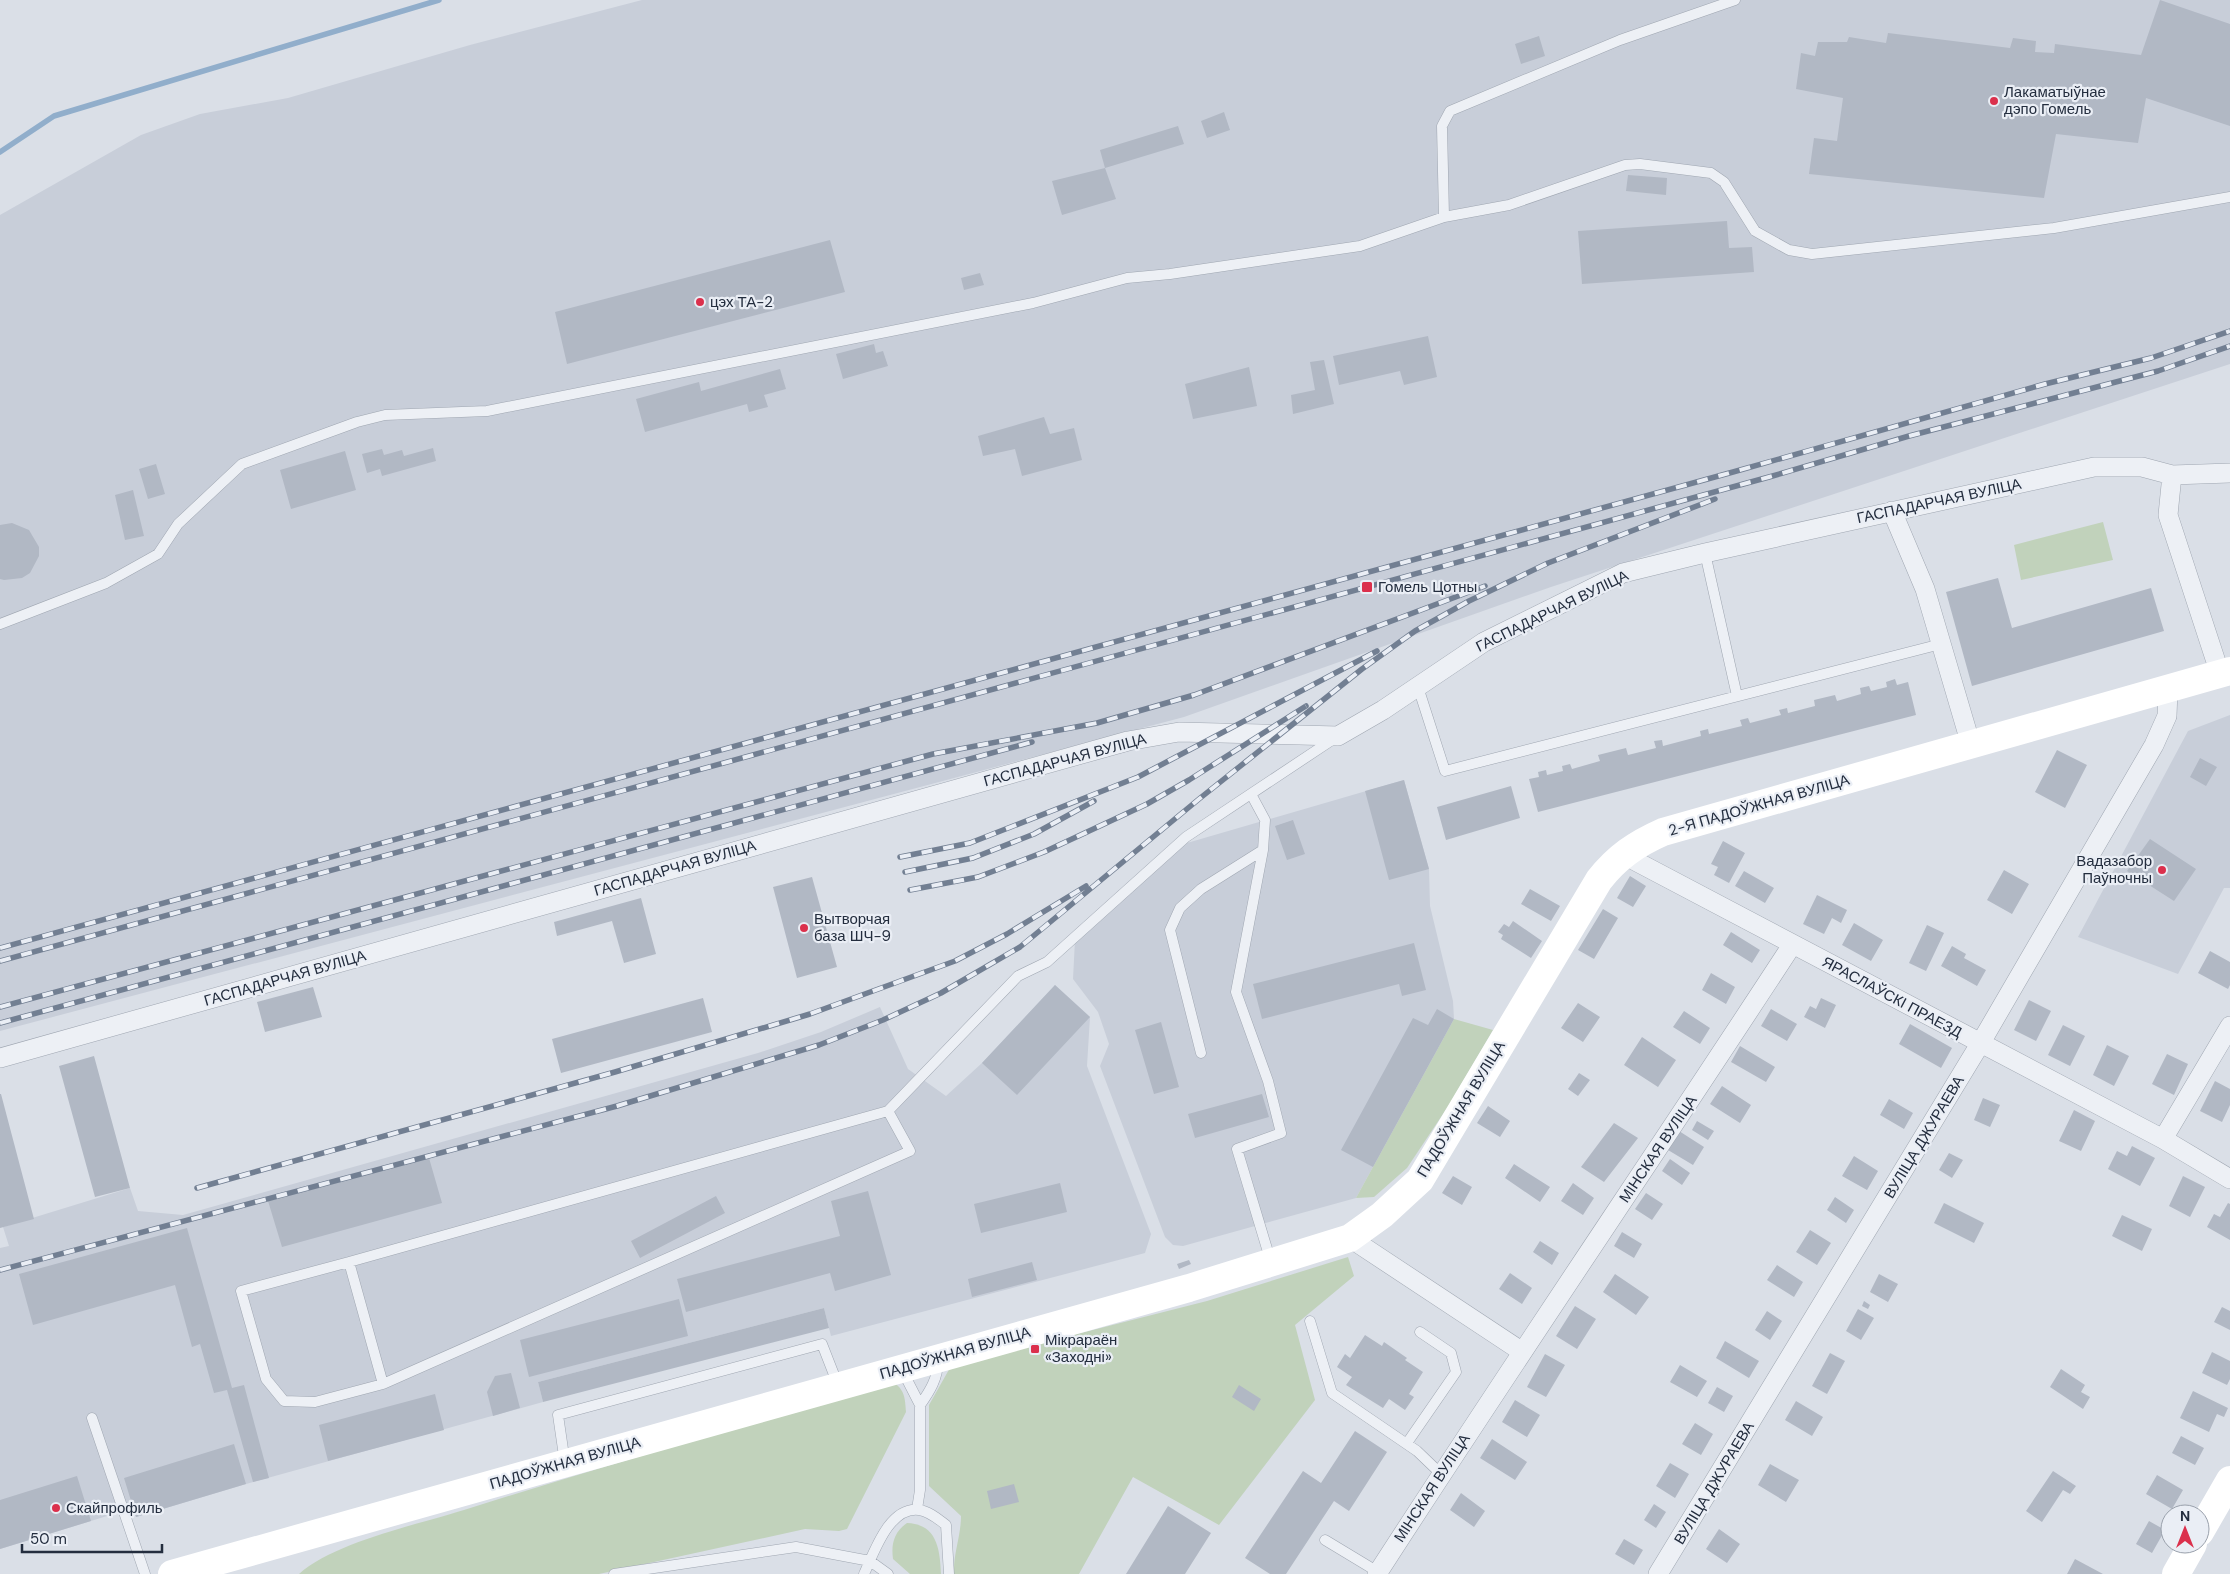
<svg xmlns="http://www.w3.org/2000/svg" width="2230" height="1574" font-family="'DM Sans',sans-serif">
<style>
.built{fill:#c8ced9}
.green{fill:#c1d2bb}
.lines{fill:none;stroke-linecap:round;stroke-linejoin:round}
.stream{stroke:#91aecb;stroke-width:5.5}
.building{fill:#b1b8c4}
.lane-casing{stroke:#9fa6b1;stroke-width:11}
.street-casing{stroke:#9fa6b1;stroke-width:20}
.lane{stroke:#edf0f5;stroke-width:10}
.street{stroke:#edf0f5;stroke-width:19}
.secondary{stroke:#fff;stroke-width:28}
.rail-casing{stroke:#727f92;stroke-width:5.5}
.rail{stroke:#eaeef5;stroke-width:4;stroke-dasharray:11;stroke-linecap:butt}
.poi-dot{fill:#db304c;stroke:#eaeef5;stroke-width:2}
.labels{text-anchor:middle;stroke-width:4.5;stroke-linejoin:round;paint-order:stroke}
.poi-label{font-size:15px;fill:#232d3e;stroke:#eaeef5;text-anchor:start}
.street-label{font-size:15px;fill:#232d3e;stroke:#eaeef5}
</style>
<rect width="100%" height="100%" fill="#dadfe7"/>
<path class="built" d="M642,0H2230V364L1551,587L1184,717L0,1031V215L141,135L200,114L288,98L470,45Z
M2230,715V888H2224L2178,974L2078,937L2188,731Z
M1404,780L1429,869L1430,906L1453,1001L1454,1019L1356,1198L1183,1246L1173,1245L1165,1237L1100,1066L1109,1044L1098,1012L1073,979L1075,940L1187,843Z
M1055,985L1090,1017L1087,1066L1151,1234L1145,1253L831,1336L824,1308L538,1382L543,1402L246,1484L136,1517L133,1508L0,1549V1248L9,1246L3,1227L130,1188L138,1211L183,1215L758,1053L821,1032L880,1007L908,1069L946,1096L982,1063Z"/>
<path class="green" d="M2103,522L2113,560L2021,580L2014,545Z
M1454,1019L1493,1030L1449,1105L1407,1168L1374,1197L1356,1198Z
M1348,1257L1354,1276L1295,1325L1315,1400L1219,1525L1133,1477L1079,1574H954C953,1554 961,1536 961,1516L929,1486V1405L951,1366L1207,1301Z
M893,1382C905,1390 905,1398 906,1412L847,1529L839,1531L805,1529L599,1574H299C335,1542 416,1525 464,1510C606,1465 750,1424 893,1382Z
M907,1523C937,1524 940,1549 941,1574H910L893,1559C891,1544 894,1532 907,1523Z"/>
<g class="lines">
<path class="stream" d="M0,152L54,116L439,0"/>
</g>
<path class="building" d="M2160,0L2230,24V126L2146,98L2138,143L2056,134L2044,198L1809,174L1814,138L1837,141L1843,98L1796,89L1801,53L1815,56L1818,42H1847L1849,37L1886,43L1888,33L2010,48L2013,38L2036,41L2035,52L2054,53L2055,44L2141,55Z
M1539,36L1545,56L1521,64L1515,44Z
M1224,112L1230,130L1207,138L1201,121Z
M1178,126L1184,144L1105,168L1116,199L1062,215L1052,181L1105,168L1100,150Z
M1628,175L1667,178L1666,195L1626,191Z
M1727,221L1729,248L1752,247L1754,272L1582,284L1578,231Z
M830,240L845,292L567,364L555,312Z
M980,273L984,285L964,290L961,278Z
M1428,336L1437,377L1404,385L1400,371L1339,385L1333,356Z
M874,344L876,353L883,351L888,366L843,379L836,354Z
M1324,360L1334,404L1293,414L1291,395L1315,390L1310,362Z
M1249,367L1257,406L1193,419L1185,384Z
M780,369L786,389L764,395L768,407L749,412L747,404L645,432L636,399L699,382L701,391Z
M1044,417L1050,434L1074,428L1082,460L1022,476L1015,449L983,456L978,436Z
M433,448L436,461L382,476L380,469L367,473L362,454L382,449L384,455L402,450L404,456Z
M345,451L356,490L291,509L280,470Z
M156,464L165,494L148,499L139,469Z
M133,490L144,536L125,540L115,495Z
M12,523L29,530L39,547V556L30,573L22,578L4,580L0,579V525Z
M1998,578L2012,628L2151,588L2164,631L1972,686L1946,592Z
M1895,679L1897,685L1908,682L1916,715L1538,812L1529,779L1539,777L1538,772L1546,770L1547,775L1563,771L1562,766L1570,764L1572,769L1600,761L1598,755L1626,748L1628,755L1656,748L1654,741L1662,740L1663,746L1701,736L1700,731L1708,729L1709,734L1742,726L1740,720L1748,718L1750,723L1781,715L1779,710L1787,708L1788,713L1815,706L1814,700L1835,695L1837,701L1861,694L1860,688L1869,686L1871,691L1887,687L1886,682Z
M2057,750L2087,765L2065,808L2035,792Z
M2200,758L2217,767L2206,786L2190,777Z
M1404,780L1429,869L1389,880L1365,791Z
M1511,786L1520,818L1446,840L1437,807Z
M1293,820L1305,854L1287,860L1275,826Z
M2150,839L2196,869L2174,901L2127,871Z
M1723,841L1745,853L1729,883L1714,875L1718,867L1711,864Z
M2004,870L2029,884L2012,914L1987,900Z
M1744,871L1774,888L1765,903L1735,886Z
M1630,876L1646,886L1633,907L1617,898Z
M812,877L837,967L797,978L773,887Z
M1530,889L1560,906L1551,921L1521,904Z
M1817,895L1847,910L1841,923L1832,918L1824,934L1803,924Z
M641,898L656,954L624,963L612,921L557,936L554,922Z
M1603,909L1618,918L1594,959L1578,950Z
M1513,921L1542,941L1531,958L1501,939L1503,935L1498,932L1504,924L1509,927Z
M1854,923L1883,940L1871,961L1842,945Z
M1927,925L1944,933L1926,971L1909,963Z
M1731,932L1760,950L1752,963L1723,945Z
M1414,943L1426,990L1402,996L1399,984L1262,1019L1253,984Z
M1952,946L1966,954L1964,958L1986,970L1977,986L1941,966Z
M2210,951L2230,962V985L2228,989L2198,973Z
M1711,973L1735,987L1726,1004L1702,990Z
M1055,985L1090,1017L1017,1095L982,1063Z
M313,987L322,1017L265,1032L257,1002Z
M703,998L712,1032L561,1073L552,1039Z
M1821,998L1836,1005L1825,1028L1804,1017L1810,1006L1816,1009Z
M2029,1000L2051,1011L2036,1041L2014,1030Z
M1578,1003L1600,1017L1583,1042L1561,1028Z
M1437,1009L1454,1019L1373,1167L1341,1150L1413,1018L1428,1025Z
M1771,1009L1797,1024L1787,1041L1761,1026Z
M1684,1011L1710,1028L1700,1044L1673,1027Z
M1161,1022L1179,1087L1154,1094L1135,1030Z
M1910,1024L1952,1048L1941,1068L1899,1044Z
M2063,1025L2085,1036L2070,1066L2048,1055Z
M1642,1037L1676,1060L1658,1087L1624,1065Z
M2107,1045L2129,1056L2114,1086L2093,1075Z
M1740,1046L1775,1067L1766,1082L1731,1062Z
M2167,1054L2188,1064L2174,1095L2152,1084Z
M94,1056L130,1188L95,1197L59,1066Z
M1579,1073L1590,1080L1578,1096L1568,1089Z
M2215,1081L2230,1089V1105L2222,1122L2200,1111Z
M1722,1086L1751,1105L1740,1123L1710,1104Z
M1,1094L34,1219L0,1228V1094Z
M1262,1094L1269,1117L1195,1138L1188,1114Z
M1983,1098L2000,1105L1990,1127L1974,1120Z
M1889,1099L1913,1113L1904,1129L1880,1115Z
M1488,1106L1510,1121L1500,1137L1477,1123Z
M2074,1110L2095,1121L2081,1151L2059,1141Z
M1697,1121L1714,1131L1708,1140L1692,1130Z
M1614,1123L1638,1138L1604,1182L1581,1167Z
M1679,1131L1704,1147L1693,1165L1668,1150Z
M2132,1146L2155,1158L2140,1186L2108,1169L2117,1151L2127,1156Z
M1949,1153L1963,1160L1952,1178L1939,1170Z
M1854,1156L1878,1171L1867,1190L1842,1176Z
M429,1158L442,1203L282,1247L268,1201Z
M1670,1159L1690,1173L1682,1185L1662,1171Z
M1514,1164L1550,1187L1540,1202L1505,1178Z
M1453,1176L1472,1187L1462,1205L1442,1193Z
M2183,1176L2205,1187L2190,1217L2169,1206Z
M1060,1183L1067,1212L981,1233L974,1204Z
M1573,1183L1594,1198L1583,1215L1561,1201Z
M868,1191L891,1275L835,1291L830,1273L686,1312L677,1279L840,1236L831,1201Z
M1646,1193L1663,1204L1652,1220L1635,1209Z
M716,1196L725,1213L640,1258L631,1241Z
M1835,1197L1854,1210L1846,1223L1827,1210Z
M1944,1203L1984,1223L1974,1243L1934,1223Z
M2228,1203L2230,1204V1240L2207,1227L2214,1214L2220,1217Z
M2122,1215L2152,1229L2142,1251L2112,1236Z
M187,1228L232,1388L244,1385L269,1478L253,1482L227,1390L214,1393L200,1344L192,1347L175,1285L33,1325L19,1274Z
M1810,1230L1831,1243L1817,1265L1796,1252Z
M1622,1232L1642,1244L1634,1258L1614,1246Z
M1540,1241L1559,1253L1552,1265L1533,1252Z
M1189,1260L1191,1264L1179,1269L1177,1264Z
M1032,1262L1037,1280L972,1297L968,1279Z
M1777,1265L1803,1282L1794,1297L1767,1280Z
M1510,1273L1532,1288L1522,1304L1499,1289Z
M1615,1274L1649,1297L1636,1315L1603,1292Z
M1879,1274L1898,1284L1888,1302L1870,1292Z
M679,1299L688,1336L529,1377L520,1340Z
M1864,1301L1870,1305L1868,1309L1862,1306Z
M1575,1306L1596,1319L1577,1349L1556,1336Z
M2222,1307L2230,1311V1330L2214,1322Z
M824,1308L829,1328L543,1402L538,1382Z
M1858,1309L1874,1318L1861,1340L1846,1331Z
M1767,1311L1782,1321L1770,1340L1755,1330Z
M1365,1335L1382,1346L1384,1342L1407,1358L1405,1360L1423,1372L1409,1394L1414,1397L1405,1410L1389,1399L1383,1408L1346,1385L1352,1377L1337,1367L1345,1354L1350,1358Z
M1725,1341L1759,1361L1749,1378L1716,1358Z
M2212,1352L2230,1361V1379L2227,1385L2202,1373Z
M1830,1353L1845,1361L1827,1394L1812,1386Z
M1545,1354L1565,1365L1546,1397L1527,1387Z
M1680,1365L1707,1381L1697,1397L1670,1382Z
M2061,1369L2085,1385L2081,1392L2090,1397L2083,1409L2050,1387Z
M511,1373L520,1408L493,1416L487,1392L495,1376Z
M1239,1385L1261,1399L1254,1411L1232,1397Z
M1717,1387L1733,1396L1724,1412L1708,1403Z
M2193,1391L2228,1408L2224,1417L2217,1414L2209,1432L2180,1418Z
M435,1394L444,1430L328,1461L319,1425Z
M1515,1400L1540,1415L1527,1437L1502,1422Z
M1796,1401L1823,1417L1812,1436L1785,1420Z
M1695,1423L1713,1434L1701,1455L1682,1444Z
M1355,1431L1387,1452L1349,1511L1334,1501L1286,1574H1270L1245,1558L1303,1471L1321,1483Z
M2181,1436L2204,1448L2195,1465L2172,1453Z
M1492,1439L1527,1462L1515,1480L1480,1458Z
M234,1444L246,1484L136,1517L124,1478Z
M1670,1463L1689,1474L1675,1498L1656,1486Z
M1770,1464L1799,1480L1786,1502L1758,1485Z
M2053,1471L2076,1486L2070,1494L2063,1490L2042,1522L2026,1511Z
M2157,1475L2183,1490L2172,1509L2146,1494Z
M77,1476L91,1521L0,1549V1500Z
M1014,1484L1019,1502L991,1509L987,1491Z
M1461,1493L1485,1511L1474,1527L1450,1510Z
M1654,1504L1666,1512L1656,1528L1644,1520Z
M1168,1506L1211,1533L1185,1574H1126Z
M2149,1521L2165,1530L2152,1553L2136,1544Z
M1719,1529L1740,1544L1727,1563L1706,1549Z
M1624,1539L1643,1550L1634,1565L1615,1554Z
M2075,1559L2103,1574H2067Z"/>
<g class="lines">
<g class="lane-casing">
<path id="lane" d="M1444,217L1509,205L1625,165L1640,164L1711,173L1724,182L1755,231L1789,250L1812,254L2054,228L2230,197
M1705,553L1737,696
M0,624L106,583L158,554L178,524L242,464L357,422L385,415L487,411L1033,303L1127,278L1170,274L1360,246L1444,217L1442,126L1450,111L1620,40L1735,0
M1418,687L1445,771L1941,644
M1263,850L1236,992L1268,1081L1281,1133L1237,1149L1271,1262
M1201,1053L1170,930L1180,908L1201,889L1263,850L1265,820L1251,794
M888,1111L910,1151L383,1384L349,1262L888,1111L1018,976L1047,962L1186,837L1335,738
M349,1262L241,1291L266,1379L284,1401L315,1402L383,1384
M1310,1321L1332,1393L1417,1451L1441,1474
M902,1370L920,1405V1490L917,1509
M920,1405C930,1391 938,1378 938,1361
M92,1418L145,1574
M1407,1443L1456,1372L1451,1353L1420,1332
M565,1463L558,1415L822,1344L838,1385
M1325,1540L1378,1572
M614,1574L796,1547L870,1561L888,1574
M864,1574C874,1553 889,1506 919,1510C929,1511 938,1519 946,1525L949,1574"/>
</g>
<g class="street-casing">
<path id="street" d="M2172,475L2168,515L2220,674
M1892,511L1925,589L1971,745
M1622,854L2163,1139L2230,1179
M0,1058L1128,741L1179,732L1338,736L1383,710L1484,642L1623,573L1705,553L2094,467H2142L2172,475L2230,473
M2163,1139L2230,1026
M1350,1238L1521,1351
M1377,1574C1513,1363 1655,1155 1792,945
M1658,1574L1980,1044L2154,745L2167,716L2168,690"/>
</g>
<use href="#lane" class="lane"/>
<use href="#street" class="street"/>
<path class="secondary" d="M2200,1532L2230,1480
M172,1574L1189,1288L1350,1238L1382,1215L1420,1180L1599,880C1617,857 1636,844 1663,832L2230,671
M2176,1574L2193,1544"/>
<g class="rail-casing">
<path id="rail" d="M900,857L970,843L1138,777L1377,651
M905,872L973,858L1034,834L1094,801
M910,890L978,877L1044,852L1147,804L1189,780L1306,706
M0,948L1733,472L2045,384L2151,358L2230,331
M0,961L1769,477L1909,436L2158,371L2230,346
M0,1007L933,754L1097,723L1194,695L1485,586
M0,1023L1032,742
M197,1188L615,1072L810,1014L955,961L1007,934L1086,886
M0,1270L617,1106L819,1045L883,1020L941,993L1020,947L1199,799L1362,669L1415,631L1469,601L1548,563L1715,499"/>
</g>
<use href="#rail" class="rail"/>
</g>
<g class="poi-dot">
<circle cx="1994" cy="101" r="5"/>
<circle cx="700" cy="302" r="5"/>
<rect x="1361" y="581" width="12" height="12" rx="2.5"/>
<circle cx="2162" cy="870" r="5"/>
<circle cx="804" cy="928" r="5"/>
<rect x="1030" y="1344" width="10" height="10" rx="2.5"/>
<circle cx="56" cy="1508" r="5"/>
</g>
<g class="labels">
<g class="poi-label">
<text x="2004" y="97">Лакаматыўнае<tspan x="2004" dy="17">дэпо Гомель</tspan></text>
<text x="710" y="307">цэх ТА-2</text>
<text x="1378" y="592">Гомель Цотны</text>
<text x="2152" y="866" text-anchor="end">Вадазабор<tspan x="2152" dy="17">Паўночны</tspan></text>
<text x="814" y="924">Вытворчая<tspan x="814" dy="17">база ШЧ-9</tspan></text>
<text x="1045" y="1345">Мікрараён<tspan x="1045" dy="17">«Заходні»</tspan></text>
<text x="66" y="1513">Скайпрофиль</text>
</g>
<g class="street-label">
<text transform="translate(1939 501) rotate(-12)" y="5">ГАСПАДАРЧАЯ ВУЛІЦА</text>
<text transform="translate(1552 611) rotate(-26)" y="5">ГАСПАДАРЧАЯ ВУЛІЦА</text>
<text transform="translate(1065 760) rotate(-15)" y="5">ГАСПАДАРЧАЯ ВУЛІЦА</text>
<text transform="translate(1759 805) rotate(-16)" y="5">2-Я ПАДОЎЖНАЯ ВУЛІЦА</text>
<text transform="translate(675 868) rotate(-16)" y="5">ГАСПАДАРЧАЯ ВУЛІЦА</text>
<text transform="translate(285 978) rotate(-16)" y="5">ГАСПАДАРЧАЯ ВУЛІЦА</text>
<text transform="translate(1892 997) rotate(28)" y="5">ЯРАСЛАЎСКІ ПРАЕЗД</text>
<text transform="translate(1461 1109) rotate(-59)" y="5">ПАДОЎЖНАЯ ВУЛІЦА</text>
<text transform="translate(1924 1137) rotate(-59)" y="5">ВУЛІЦА ДЖУРАЕВА</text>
<text transform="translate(1658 1149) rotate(-56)" y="5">МІНСКАЯ ВУЛІЦА</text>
<text transform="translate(955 1353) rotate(-16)" y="5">ПАДОЎЖНАЯ ВУЛІЦА</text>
<text transform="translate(565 1463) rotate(-16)" y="5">ПАДОЎЖНАЯ ВУЛІЦА</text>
<text transform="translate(1714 1483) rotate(-59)" y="5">ВУЛІЦА ДЖУРАЕВА</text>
<text transform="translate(1432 1488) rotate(-57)" y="5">МІНСКАЯ ВУЛІЦА</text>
</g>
</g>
<g transform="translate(2185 1529)"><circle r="24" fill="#eaeef5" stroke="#9aa1ac"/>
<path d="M0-4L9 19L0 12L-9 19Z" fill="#db304c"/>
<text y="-8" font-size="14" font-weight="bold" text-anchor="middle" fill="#232d3e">N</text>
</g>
<path d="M22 1544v8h140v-8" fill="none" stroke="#232d3e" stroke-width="2.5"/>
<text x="30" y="1544" font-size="15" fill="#232d3e" stroke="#eaeef5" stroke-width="4" paint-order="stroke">50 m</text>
</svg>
